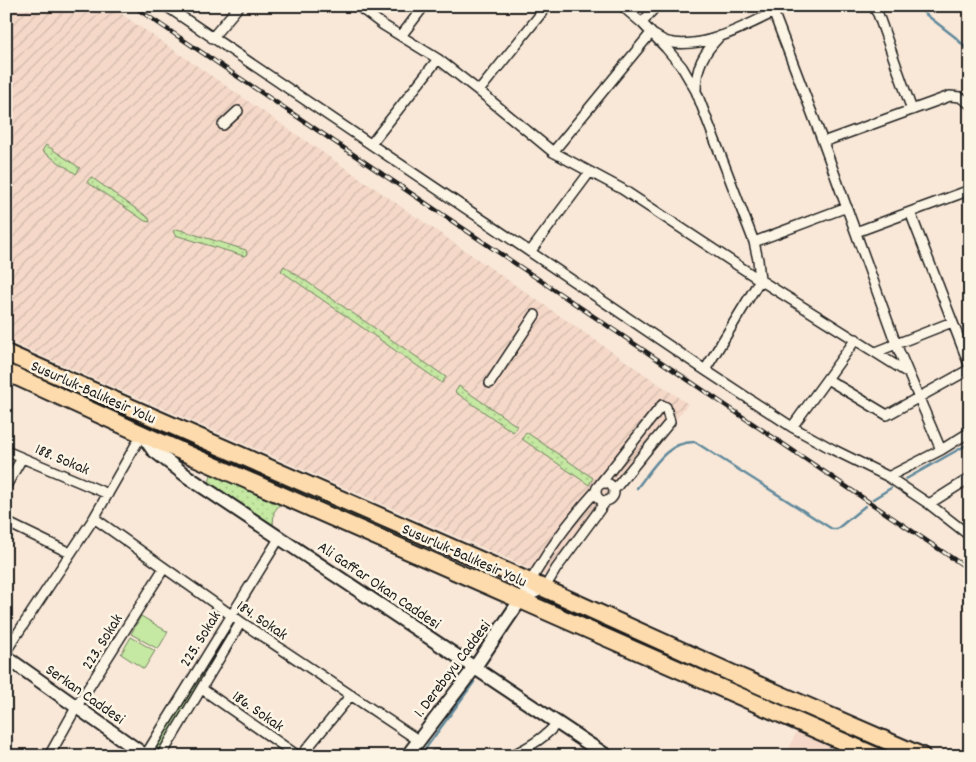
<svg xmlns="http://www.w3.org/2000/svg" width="976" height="762" font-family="Dekko,sans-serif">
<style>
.built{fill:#f5d8c8}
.industrial{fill:url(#industrial-furrows)}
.grass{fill:url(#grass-dots);stroke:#70825f}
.garden{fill:#c5e8a2;stroke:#70825f}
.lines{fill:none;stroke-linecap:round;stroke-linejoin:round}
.stream{stroke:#61899c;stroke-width:2.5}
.street-casing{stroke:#1c1c1c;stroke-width:12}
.secondary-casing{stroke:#1c1c1c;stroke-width:16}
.highway-casing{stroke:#1c1c1c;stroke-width:20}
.street{stroke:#fcf5e5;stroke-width:9}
.secondary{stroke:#fcf5e5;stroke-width:12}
.highway{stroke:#fddbac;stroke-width:16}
.rail-casing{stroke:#1c1c1c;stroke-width:4.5}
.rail{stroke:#fcf5e5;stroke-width:2.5;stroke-dasharray:8;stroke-linecap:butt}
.labels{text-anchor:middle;stroke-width:5;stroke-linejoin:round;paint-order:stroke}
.street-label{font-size:16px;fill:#1c1c1c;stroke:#fcf5e5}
</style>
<defs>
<pattern id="industrial-furrows" width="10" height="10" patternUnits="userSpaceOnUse" patternTransform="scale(1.25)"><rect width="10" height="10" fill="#f5d8c8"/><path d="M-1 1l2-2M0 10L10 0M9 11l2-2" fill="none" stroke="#d1b9ab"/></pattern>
<pattern id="grass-dots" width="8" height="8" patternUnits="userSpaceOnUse" patternTransform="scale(1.25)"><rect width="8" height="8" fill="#c5e8a2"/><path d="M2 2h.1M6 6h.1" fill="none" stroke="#a9c68b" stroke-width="1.8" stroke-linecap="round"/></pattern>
</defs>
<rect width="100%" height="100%" fill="#f9e8d8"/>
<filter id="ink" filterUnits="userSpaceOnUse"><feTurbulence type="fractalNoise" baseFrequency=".02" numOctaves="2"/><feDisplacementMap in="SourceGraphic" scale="10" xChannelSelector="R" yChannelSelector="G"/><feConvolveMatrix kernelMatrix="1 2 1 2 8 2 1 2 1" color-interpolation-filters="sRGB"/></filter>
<g filter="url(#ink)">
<path class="built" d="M797,730L833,746L840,756H786Z"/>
<path class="industrial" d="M6,6H110L688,404L552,578L6,340Z"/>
<path class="grass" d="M46,145L80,168L76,174L42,151Z
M91,177L149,218L150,222L145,221L87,182Z
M177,229L246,250L247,254L244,256L175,235L173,231Z
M284,266L446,377L442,383L281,271Z
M6,360L515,584L317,501L6,364Z
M459,386L517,426L513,432L455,392Z
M526,432L593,478L589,485L522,439Z
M214,473L280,504L274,512L273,526L209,484L211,474Z
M548,598L906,756H896L549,603Z
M233,624L234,626L159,749L157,750L158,743Z"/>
<path class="garden" d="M141,616L168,632L158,649L131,634Z
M131,637L155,651L144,669L121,654Z"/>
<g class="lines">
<path class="stream" d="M915,6L955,37L970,52
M906,479L970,443
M637,488C653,468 667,441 695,442L832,529H837L865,506
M873,499L891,488
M420,756L474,682"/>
<g class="street-casing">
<path id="street" d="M166,6L705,370L792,427L834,450L887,476L929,504L970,536
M358,6L383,25L438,59L479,91L553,152L622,189L760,280L908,373
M622,6L642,23L666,48L682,67L696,91L754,242L758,260L760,280L705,370
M771,6L823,142L896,344L941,450
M873,6L878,14L912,110
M642,23L656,6
M401,36L424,6
M212,38L239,6
M479,91L547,6
M696,91C696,66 703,54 720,36
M223,125L238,111
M823,142L950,96L960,97L970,104
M371,144L438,59
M553,152L651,33C656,36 662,40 668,42C706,51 754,21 787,6
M910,212L970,367
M856,232L970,190
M754,242L847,207
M530,252L589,173
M876,352L952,322
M827,379L887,415L970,369
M490,383L535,315
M792,427L856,339
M6,451L108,494
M888,477L941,450L970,432
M596 492a9 9 0 1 1 18 0a9 9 0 1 1-18 0Z
M600,484L662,405L666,407L670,422L614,490
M6,486L22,458
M929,504L970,478
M94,518L241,622L418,740
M6,522L70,553
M521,599L544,589L556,569L606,501
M521,599C541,560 566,524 596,491
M6,651L94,518L142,434
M202,689L298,756
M435,755L459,756
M49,756L77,706L164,568
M145,756L280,537
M161,756L241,622
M301,756L351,695
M510,756C528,748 545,738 557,723"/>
</g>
<g class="secondary-casing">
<path id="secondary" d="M142,434L153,450L188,477L607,756
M6,657L146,756
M407,756L475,667L521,599"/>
</g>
<g class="highway-casing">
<path id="highway" d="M6,353L519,577L738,676L922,756
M6,372L142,434L876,756"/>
</g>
<use href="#street" class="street"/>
<use href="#secondary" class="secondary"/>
<use href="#highway" class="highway"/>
<g class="rail-casing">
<path id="rail" d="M133,6L970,570"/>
</g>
<use href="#rail" class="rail"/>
</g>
</g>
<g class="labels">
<g class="street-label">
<text transform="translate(94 391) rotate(24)" y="6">Susurluk-Balıkesir Yolu</text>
<text transform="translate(63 458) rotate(23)" y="6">188. Sokak</text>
<text transform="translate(465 554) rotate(24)" y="6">Susurluk-Balıkesir Yolu</text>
<text transform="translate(380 584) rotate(34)" y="6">Ali Gaffar Okan Caddesi</text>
<text transform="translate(263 619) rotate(34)" y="6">184. Sokak</text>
<text transform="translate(199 638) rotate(-58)" y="6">225. Sokak</text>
<text transform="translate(101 641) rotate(-58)" y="6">223. Sokak</text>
<text transform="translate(451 668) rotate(-53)" y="6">1. Dereboyu Caddesi</text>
<text transform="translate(86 693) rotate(35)" y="6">Serkan Caddesi</text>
<text transform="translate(259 710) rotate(35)" y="6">186. Sokak</text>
</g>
</g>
<rect width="976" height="762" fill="none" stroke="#fcf5e5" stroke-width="25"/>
<rect x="12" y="12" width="951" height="737" fill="none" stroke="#1c1c1c" stroke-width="2" filter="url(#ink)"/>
</svg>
